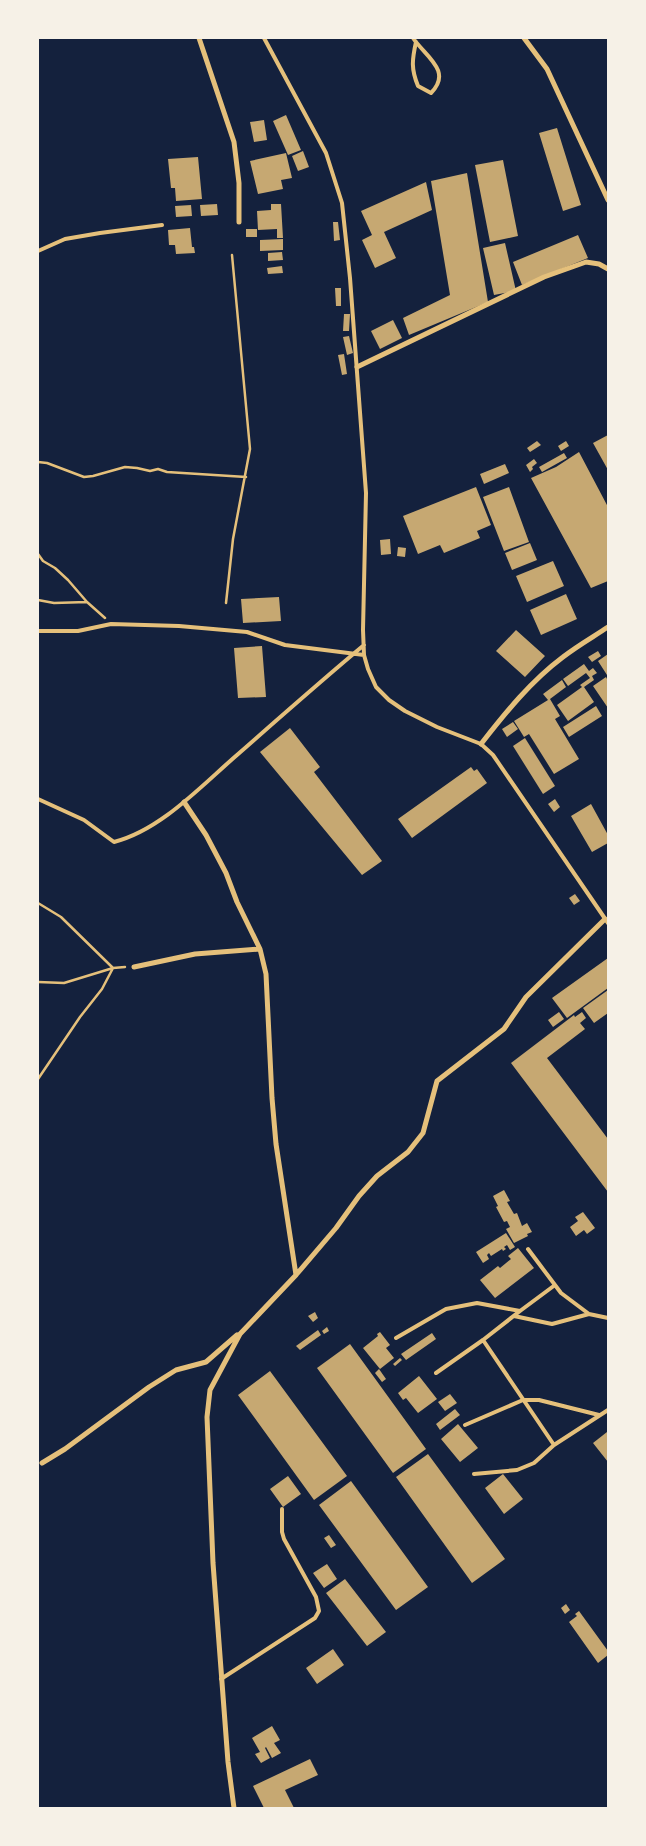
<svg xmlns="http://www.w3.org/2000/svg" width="646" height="1846" font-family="Signika,sans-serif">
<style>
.building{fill:#c6a872}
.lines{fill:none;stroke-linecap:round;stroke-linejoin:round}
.path{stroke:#e5c07b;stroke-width:2.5}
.service{stroke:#e5c07b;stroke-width:4}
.minor{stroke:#e5c07b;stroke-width:5}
</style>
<rect width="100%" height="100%" fill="#14213d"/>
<path class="building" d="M286,115L301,150L288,155L273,121Z
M264,120L267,140L254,142L250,122Z
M557,128L581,205L563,211L539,133Z
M303,151L309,167L298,171L292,156Z
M286,153L292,178L281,180L283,189L258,194L250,161Z
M198,157L202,199L176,201L175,188H171L168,159Z
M503,160L518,236L490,242L475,165Z
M467,173L488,302L409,335L403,318L450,295L431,181Z
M426,182L432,210L384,232L396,258L375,268L362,240L372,235L361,211Z
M217,204L218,215L201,216L200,205Z
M271,204H281L283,238H277V229L258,230L257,211L271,210Z
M191,205L192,216L176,217L175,206Z
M333,222H338L340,240L334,241Z
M190,228L192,247H194L195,253L176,254L175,245H169L168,230Z
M246,229H257V237H246Z
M578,235L588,258L522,285L513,262Z
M283,239V250L260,251V240Z
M505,243L516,291L494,295L483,248Z
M282,252L283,260L268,261V253Z
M282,266L283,273L268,274L267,268Z
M335,288H341V306H336Z
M344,314H350L349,331H343Z
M393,320L402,338L380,349L371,331Z
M349,336L353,353L347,355L343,337Z
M344,354L347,374L342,375L338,355Z
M608,435V470L593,443Z
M537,441L541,445L530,452L527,448Z
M566,441L569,446L561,451L558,446Z
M579,452L608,507V581L591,588L531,478L556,467Z
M564,453L567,458L542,472L539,467Z
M534,459L537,463L532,467L533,469L530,472L526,465Z
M505,464L509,473L484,484L480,474Z
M476,487L491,525L477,531L480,538L444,553L440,545L418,554L403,516Z
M509,487L529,542L504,551L483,497Z
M390,539L391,554L381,555L380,540Z
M530,543L537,560L512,570L505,553Z
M398,547L406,548L405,557L397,556Z
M553,561L564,586L527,602L516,576Z
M566,594L577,619L541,635L530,610Z
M279,597L281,621L243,623L241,599Z
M516,630L545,656L525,677L496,651Z
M262,646L266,697L238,698L234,648Z
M598,651L601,656L592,662L588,657Z
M608,654V674L607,675L598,661Z
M584,664L589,671L593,668L597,673L592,676L594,680L584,687L594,702L568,721L557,705L582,687L580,685L590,678L586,673L568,686L563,679Z
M606,677L608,681V708L593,686Z
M562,680L566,687L550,699L560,716L555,719L579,759L554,774L529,734L524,737L514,721L548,700L543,694Z
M596,706L602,716L569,737L563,727Z
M513,722L518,729L507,737L502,729Z
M290,728L320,767L314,772L382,861L362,875L260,752Z
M525,738L555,786L543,794L513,746Z
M471,767L474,771L477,769L487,783L412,838L398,819Z
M555,799L560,807L554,812L548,804Z
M591,804L608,835V843L592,852L571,816Z
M575,894L580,901L574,905L569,898Z
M608,958V988L567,1018L552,998Z
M608,990V1013L594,1023L583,1008Z
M559,1012L564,1019L553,1027L548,1020Z
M582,1012L586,1018L580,1023L585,1029L547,1058L608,1139V1192L511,1063L574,1015L575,1017Z
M504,1190L510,1201L507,1202L514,1214L517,1213L522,1226L527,1223L532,1232L527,1234L528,1236L514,1243L506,1229L510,1227L507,1221L504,1222L496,1207L498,1206L493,1196Z
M583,1212L595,1228L587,1234L584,1230L576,1236L570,1227L578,1221L575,1217Z
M506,1233L515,1247L510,1250L507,1245L504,1247L506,1249L503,1251L502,1249L491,1256L489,1253L487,1255L489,1259L483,1263L476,1252Z
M518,1248L534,1268L495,1298L480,1280L498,1266L500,1268L511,1259L508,1256Z
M315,1312L318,1318L313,1322L308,1316Z
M327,1327L329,1331L324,1334L322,1331Z
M318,1330L321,1335L300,1350L296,1346Z
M380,1332L390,1345L386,1348L394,1358L380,1369L363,1348L378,1336L377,1334Z
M432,1333L436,1339L406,1360L401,1354Z
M350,1344L426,1449L393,1473L317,1368Z
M400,1358L402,1360L395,1366L393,1364Z
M379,1369L386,1379L382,1382L375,1373Z
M270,1371L347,1476L314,1500L238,1395Z
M419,1376L437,1399L418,1413L406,1398L403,1400L398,1393Z
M450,1394L457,1403L445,1411L438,1402Z
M455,1409L460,1415L440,1430L436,1424Z
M458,1424L478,1448L460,1462L441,1439Z
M607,1432L608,1434V1462L593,1443Z
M428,1454L505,1559L472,1583L396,1477Z
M503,1474L523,1499L504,1514L485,1488Z
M288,1476L301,1494L283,1507L270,1489Z
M351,1481L428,1587L396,1610L319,1505Z
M329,1535L336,1545L331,1548L324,1538Z
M327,1564L337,1579L324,1588L313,1573Z
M345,1579L386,1632L367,1646L326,1593Z
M566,1604L570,1610L565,1614L561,1608Z
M579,1611L608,1651V1655L598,1663L569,1622L577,1616L575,1614Z
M333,1649L344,1665L317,1684L306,1668Z
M272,1726L280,1740L274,1743L281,1753L272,1758L266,1747L265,1748L270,1758L261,1763L255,1754L260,1752L252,1738Z
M310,1759L318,1775L285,1790L294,1808H264L253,1786Z"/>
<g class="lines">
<path class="path" d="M38,462L47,463L84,477L93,476L125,467L137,468L150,471L158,469L167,472L246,477
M38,554L43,561L55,568L68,580L87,602L105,618
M38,600L54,603L87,602
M226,603L233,539L250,449L232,255
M38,903L61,917L113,968L102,989L80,1017L38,1079
M38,982L64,983L113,968L125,967"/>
<path class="service" d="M264,38L326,153L342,203L350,278L366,493L363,630L364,655L368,669L376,687L389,700L405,711L437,727L481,744L493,755L608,923
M413,38C425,56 453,71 431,93L418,86C411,69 412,60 416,42
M38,251L65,239L100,233L162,225
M38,631H78L111,624L179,626L247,632L285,645L364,655
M38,799L84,820L114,842C161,830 201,786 237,755C279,718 321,681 364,645
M528,1249L561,1293L589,1314
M514,1316L552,1324L589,1314L608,1318
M396,1338L446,1309L477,1303L520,1311L555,1285
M483,1340L554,1445
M436,1373L483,1340L520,1311
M465,1425L523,1400H539L599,1415
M474,1474L517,1470L534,1463L554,1445L608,1410
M221,1679L315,1618L319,1611L316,1597L284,1539L282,1532V1509"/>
<path class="minor" d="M199,38L234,142L239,183V222
M524,38L547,69L608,200
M357,367L544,277L586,262L599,264L608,269
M481,744C506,712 531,681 563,657C577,646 593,637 608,627
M184,802L206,835L226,873L237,902L260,949L266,974L272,1098L276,1144L296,1275
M134,967L195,954L260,949
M42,1463L65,1449L149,1387L176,1370L206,1362L237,1335
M234,1808L228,1762L213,1563L207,1417L210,1390L240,1334L296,1275L336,1228L359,1196L377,1176L408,1152L423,1133L437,1081L504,1029L526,997L605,919"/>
</g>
<rect width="646" height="1846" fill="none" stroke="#f6f1e7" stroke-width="78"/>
</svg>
